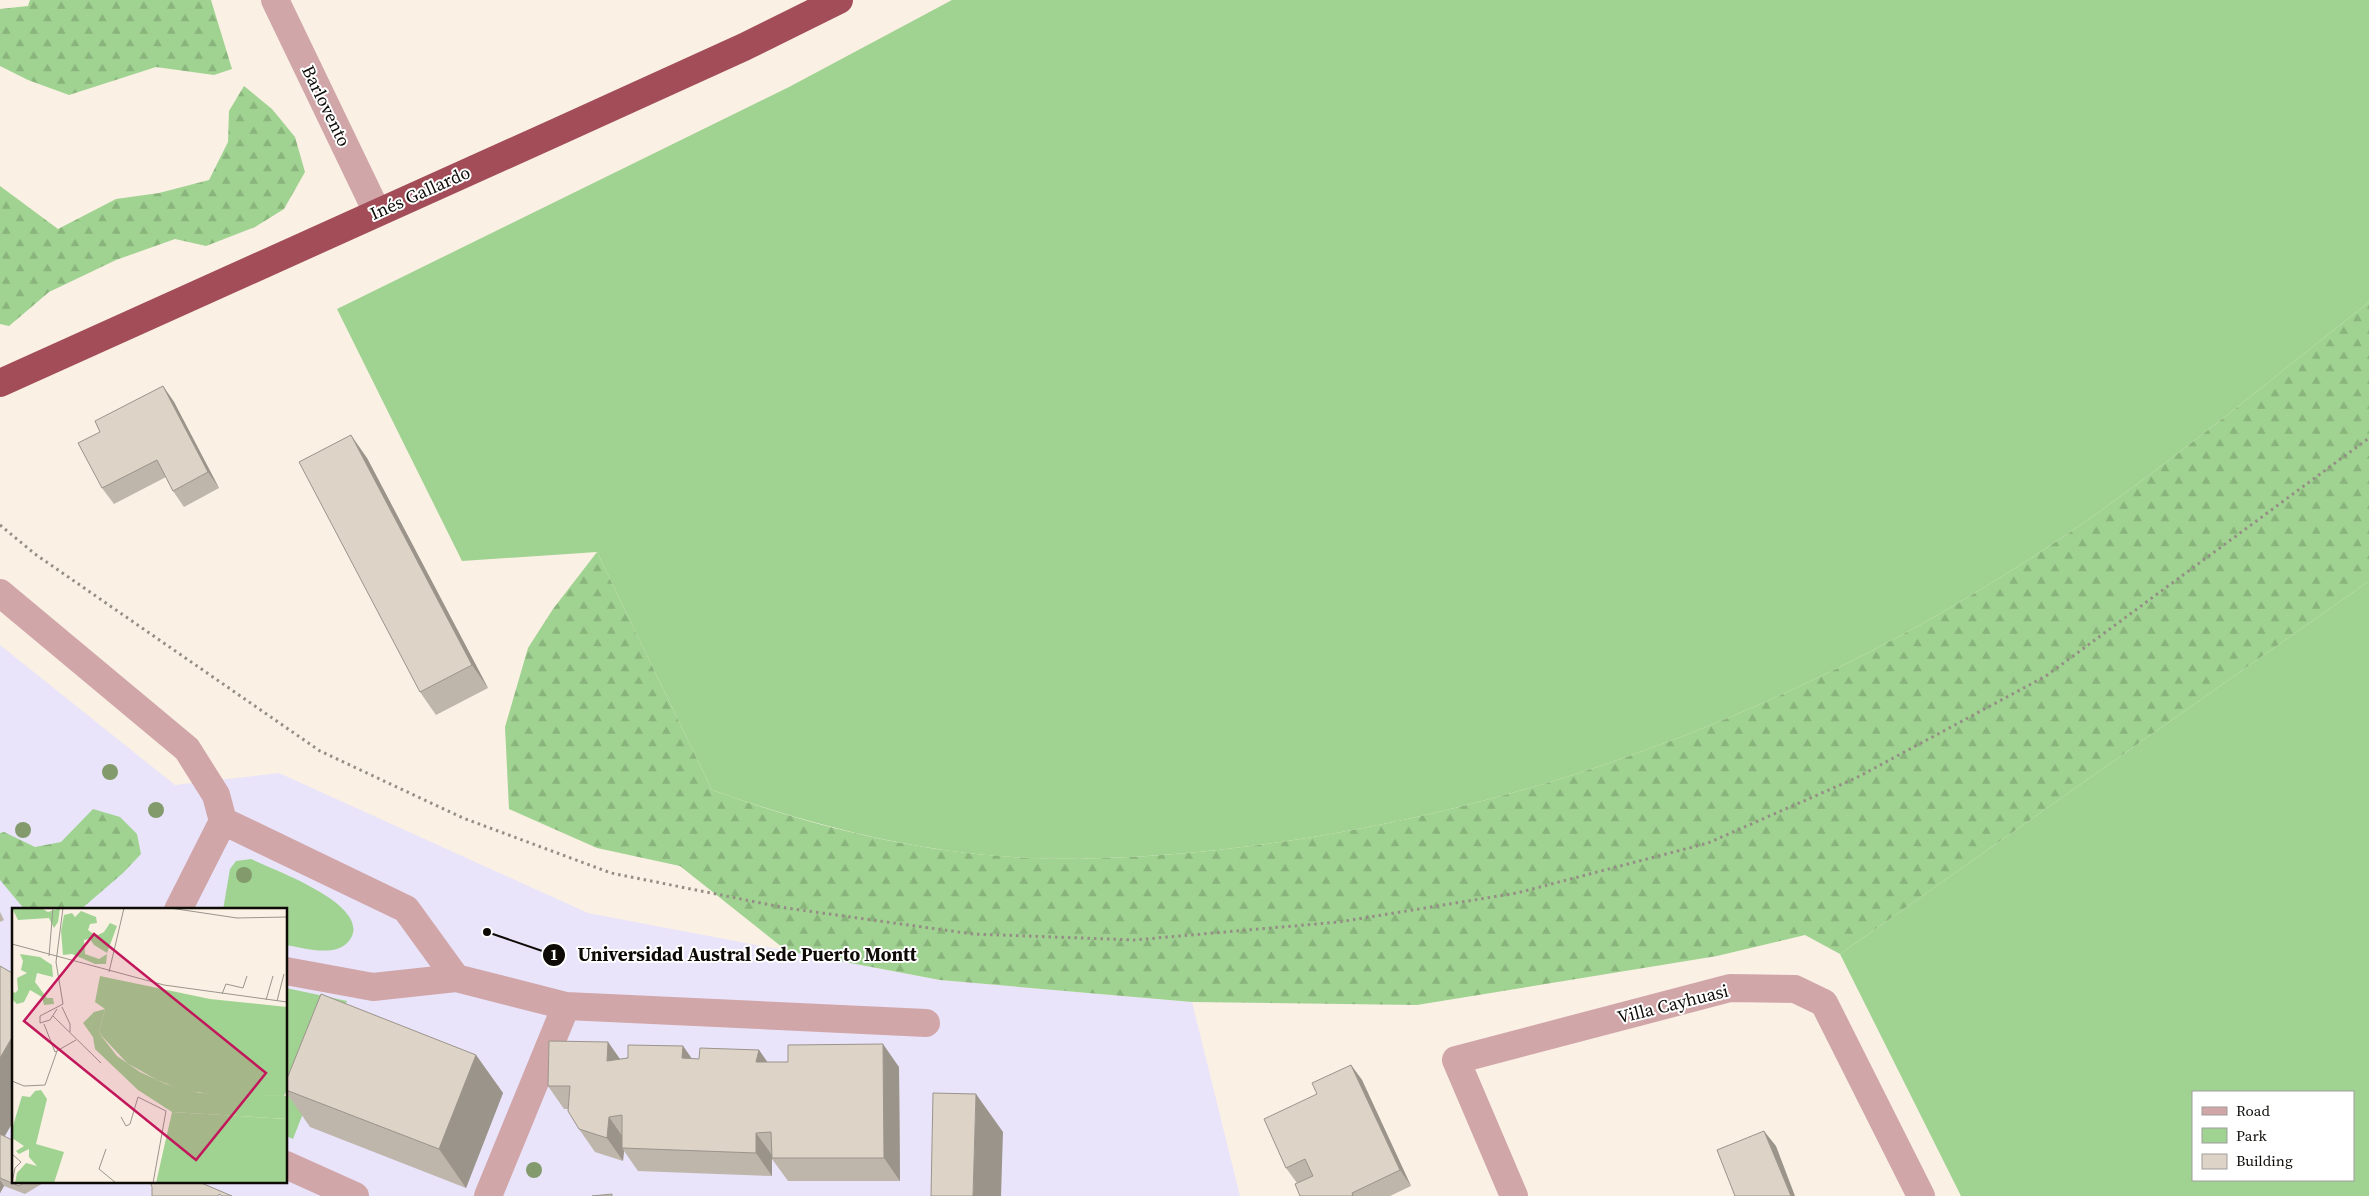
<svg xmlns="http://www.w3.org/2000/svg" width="2369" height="1196" font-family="'Source Serif 4',serif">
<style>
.education{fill:#e9e4fa;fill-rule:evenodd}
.green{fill:#a0d391;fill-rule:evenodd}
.forest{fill:url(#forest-firs)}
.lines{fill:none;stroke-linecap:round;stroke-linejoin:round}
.path{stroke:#958e85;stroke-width:3;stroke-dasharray:2.5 4;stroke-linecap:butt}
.minor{stroke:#d1a6a9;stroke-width:28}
.highway{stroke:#a24d58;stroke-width:28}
.tree{fill:#829a6c}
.wall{fill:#beb5ab}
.shaded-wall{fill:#9b948b}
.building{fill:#ddd3c7;stroke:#9b948b}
.labels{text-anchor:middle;stroke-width:4;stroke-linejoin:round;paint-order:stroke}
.street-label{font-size:18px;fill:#0e0b07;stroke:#fff}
.inset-road{fill:none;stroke:#9c948c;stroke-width:1}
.view{fill:#c2185b;fill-opacity:0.15;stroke:#c2185b;stroke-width:2.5}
.inset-edge{fill:none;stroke:#0e0b07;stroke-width:2.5}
.leader{fill:none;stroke:#0e0b07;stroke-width:2}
.callout-dot{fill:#0e0b07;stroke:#fff;stroke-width:2}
.mark-label{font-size:15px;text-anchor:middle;font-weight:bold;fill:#fff}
.callout-label{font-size:19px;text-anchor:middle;font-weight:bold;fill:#0e0b07;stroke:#fff;stroke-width:4;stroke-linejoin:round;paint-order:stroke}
</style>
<defs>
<pattern id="forest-firs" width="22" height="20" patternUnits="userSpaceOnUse" patternTransform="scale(1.25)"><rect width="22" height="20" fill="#a0d391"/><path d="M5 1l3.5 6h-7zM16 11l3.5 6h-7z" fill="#89b47c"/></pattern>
</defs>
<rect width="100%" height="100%" fill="#faf0e4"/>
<path class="education" d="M0,645L175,785L279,773L588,913L940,980L1192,1002L1240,1196H0ZM14,910H286V1182H14Z"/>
<path class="green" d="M952,0H2369V302C2257,390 2148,483 2028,560C1799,708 1538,807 1267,844C1182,855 1098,862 1013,857C909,851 809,824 712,790L597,552L462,561L337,309L789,87Z
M2369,581V1196H1961L1840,954ZM2193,1092H2353V1180H2193Z
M251,859C274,870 370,904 351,938C339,959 305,948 286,945V910H223L230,869L236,861Z
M286,988L347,1001L293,1139L286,1136Z"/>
<path class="forest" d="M30,0H211L232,69L214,75L156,67L69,95L28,80L0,66V9L28,6Z
M244,86L272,109L295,137L305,172L284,209L255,227L206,246L175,239L116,260L49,292L9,326L0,324V186L58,229L116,199L159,193L209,180L228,142L229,111Z
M2369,302V581L1840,954L1805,935L1717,956L1417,1005L1192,1002L940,980L787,951L680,866L597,848L509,809L505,727L528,648L553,609L597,552L712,790C809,825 910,851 1013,857C1098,862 1182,855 1267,844C1538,807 1799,708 2028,560C2148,483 2257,390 2369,302Z
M93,809L120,817L137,834L141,854L123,873L80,910H25L0,880V833L4,832L35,847L61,842Z"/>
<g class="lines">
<path class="path" d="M0,525L35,554L320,751L463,818L611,873L786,908L973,934L1134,940L1339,922L1517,893L1708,843L1856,778L2046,676L2369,438"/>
<path class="minor" d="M275,0L377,212
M0,593L187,749L216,795L223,821L178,910
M223,821L406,909L456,978
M286,971L373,987L456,978L566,1006L926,1023
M286,1165L355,1196
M488,1196L566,1006
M1514,1196L1456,1060L1730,988L1795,989L1824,1003L1921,1196"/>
<path class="highway" d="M0,383L557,132L744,47L839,0"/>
</g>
<g class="tree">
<circle cx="110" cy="772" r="8"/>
<circle cx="156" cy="810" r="8"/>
<circle cx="23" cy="830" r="8"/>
<circle cx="244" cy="875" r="8"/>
<circle cx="534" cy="1170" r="8"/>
</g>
<path class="wall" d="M163,386L174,402L219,488L184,507L173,491L166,477L114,504L102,488L100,432Z
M367,458L488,688L436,715L420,692Z
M0,912L4,920L0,922Z
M0,966L14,974V1120L5,1136L14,1182H45L25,1194L4,1186L0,1193Z
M608,1042L620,1059L683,1046L692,1059H699L759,1050L767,1062L899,1067L900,1181H788L772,1159V1176L638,1171L624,1151L623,1161L595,1152L579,1129L568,1109H564L548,1086Z
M476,1055L503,1093L466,1188L310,1127L286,1092V1081Z
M1351,1065L1362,1080L1411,1186L1390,1196H1300L1297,1183L1286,1168Z"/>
<path class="shaded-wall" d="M163,386L174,402L219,488L208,472Z
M351,435L367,458L488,688L472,665Z
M14,1034V1120L0,1144V1058Z
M608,1042L624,1065L607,1061Z
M883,1044L899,1067L900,1181L884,1158Z
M683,1046L699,1069L682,1058Z
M759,1050L775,1073L756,1062Z
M476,1055L503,1093L466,1188L439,1149Z
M1351,1065L1362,1080L1411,1186L1400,1170Z
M976,1094L1003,1132L1001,1196H973Z
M609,1117L625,1140L622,1148L624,1151L623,1161L607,1138Z
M1764,1131L1776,1146L1795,1196H1791Z
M756,1133L772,1155V1176L756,1153Z
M0,1180L4,1186L0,1193Z"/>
<path class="building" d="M163,386L208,472L173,491L157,460L102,488L78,443L100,432L95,421Z
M351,435L472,665L420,692L299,462Z
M0,966L14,974V1034L0,1058Z
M321,994L476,1055L439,1149L286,1090V1081Z
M549,1041L608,1042L607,1061L628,1058V1045L683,1046L682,1058L699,1059L700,1048L759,1050L756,1062H788V1045L883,1044L884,1158H772L771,1132L756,1133V1153L622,1148V1115L609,1117L607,1138L579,1129L568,1111L570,1086H548Z
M1351,1065L1400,1170L1352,1193L1353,1196H1300L1295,1184L1313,1176L1305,1159L1286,1168L1264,1119L1317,1094L1312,1083Z
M933,1093L976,1094L973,1196H931Z
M1764,1131L1791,1196H1735L1717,1150Z
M0,1134L14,1141V1182H26L19,1186L0,1178Z
M150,1182H199L232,1196H222L219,1194L218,1196H152V1187Z
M612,1194V1196H592Z"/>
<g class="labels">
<g class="street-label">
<text transform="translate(326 106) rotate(64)" y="6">Barlovento</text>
<text transform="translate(420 193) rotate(-24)" y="6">Inés Gallardo</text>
<text transform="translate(1673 1004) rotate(-14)" y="6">Villa Cayhuasi</text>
</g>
</g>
<g transform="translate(12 908)">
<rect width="275" height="275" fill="#faf0e4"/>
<path d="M88,68L198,91L275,99V182L272,188L205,187L171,182L145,172L115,155L87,125L93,101L83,94ZM160,204L275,211V275H144Z" fill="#a0d391"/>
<path d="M0,0L31,1L36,4L48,0L46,14L42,20L37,10L6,12ZM69,3L84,9L85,15L78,16L76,22L84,28L92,24L98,15L105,18L95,45L82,37L78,31L72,32L73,46L87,51L95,46L94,56H83L60,46L51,47L49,23L52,7L60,5L63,9ZM8,46L28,49L40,57L41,69L25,65L23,74L35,90H41L42,96L32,97L30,89L18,82L12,94L5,96L0,91V82L3,85L6,82L5,70L15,65L9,62L11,53ZM93,101L87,125L105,148L128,164L154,176L188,185L275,188V211L160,204L126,182L83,141L81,129L71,115L82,104ZM29,182L35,191L24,236L52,244L42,275H3L5,265L14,255L25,258L17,249V241L7,246L4,243L12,238L0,230V221L10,188L18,189L23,183Z" fill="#a0d391"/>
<path class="inset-road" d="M158,0L225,10L275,9M0,36L152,77L275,94M37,48L41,0M97,64L112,0M210,86L214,76L231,80L235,68M254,92L261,68M265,93L272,66M50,99L58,116V124M45,101L38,112L28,115V108L51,96L44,54L51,0M41,108L89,155M32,116L43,144L64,132M0,173L12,178L33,177L45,143M109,209L114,218L118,216L126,189L154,203L141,275M94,241L87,261L104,275M0,246L9,254L3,260L0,275"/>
<path class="view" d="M82,26L254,165L184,252L12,113Z"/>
<rect width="275" height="275" class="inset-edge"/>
</g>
<path class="leader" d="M487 932L554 955"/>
<g class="callout-dot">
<circle cx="487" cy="932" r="5"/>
<circle cx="554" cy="955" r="12"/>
</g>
<g class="mark-label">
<text x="554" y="960">1</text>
</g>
<g class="callout-label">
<text x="747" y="961">Universidad Austral Sede Puerto Montt</text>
</g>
<rect x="2192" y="1091" width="162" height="90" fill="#ffffff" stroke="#9f9d9c"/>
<rect x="2202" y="1107" width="25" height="8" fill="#d1a6a9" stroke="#9f9d9c"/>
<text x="2236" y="1116" font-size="15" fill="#0e0b07">Road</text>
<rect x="2202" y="1128" width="25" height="15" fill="#a0d391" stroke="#9f9d9c"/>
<text x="2236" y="1141" font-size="15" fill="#0e0b07">Park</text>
<rect x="2202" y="1154" width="25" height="15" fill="#ddd3c7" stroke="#9f9d9c"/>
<text x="2236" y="1166" font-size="15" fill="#0e0b07">Building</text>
</svg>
